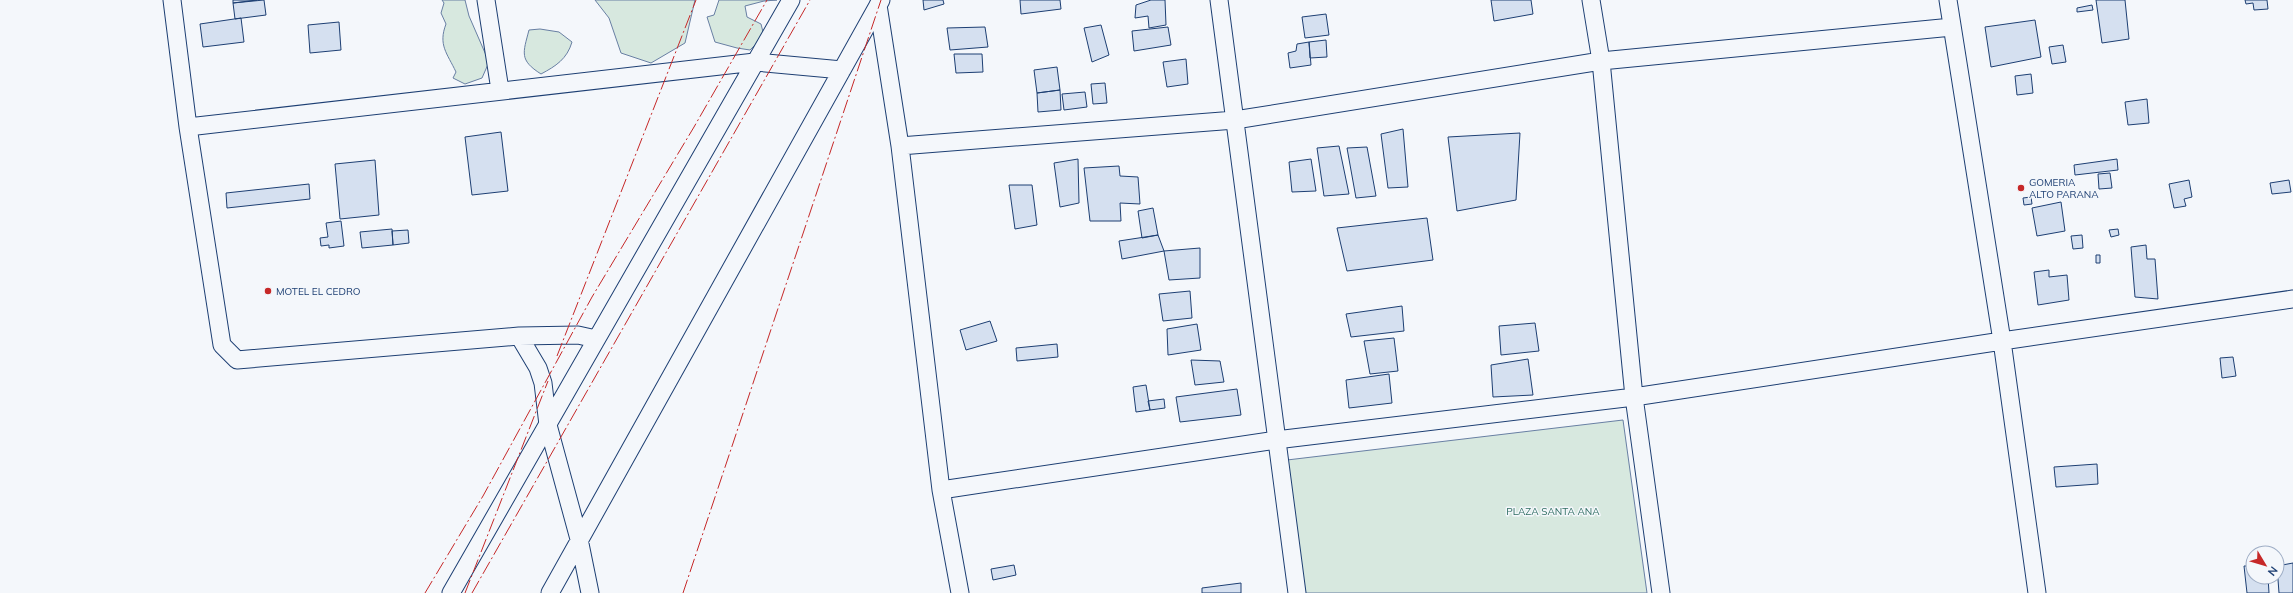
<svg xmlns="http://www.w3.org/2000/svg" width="2293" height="593" font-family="Mulish,sans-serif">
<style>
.green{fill:#d7e8df;stroke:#687fa3}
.building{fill:#d5e0f0;stroke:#1d3f73}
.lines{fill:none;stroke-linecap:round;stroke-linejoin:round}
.street-casing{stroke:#1d3f73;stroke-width:19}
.street{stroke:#f4f7fb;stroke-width:17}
.power{stroke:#c62828;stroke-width:1;stroke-dasharray:14 3 2 3;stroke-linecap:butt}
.poi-dot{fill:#c62828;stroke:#f4f7fb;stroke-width:1.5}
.labels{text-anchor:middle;stroke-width:3;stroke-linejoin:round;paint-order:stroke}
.poi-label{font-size:10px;fill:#1d3f73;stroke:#f4f7fb;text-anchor:start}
.park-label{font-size:10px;fill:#2c6c60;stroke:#f4f7fb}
</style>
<rect width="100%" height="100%" fill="#f4f7fb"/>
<path class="green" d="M442,0H465L469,16L489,62L482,78L465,84L453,78L456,72C447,53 438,45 446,24L441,13L444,3Z
M595,0H695L685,43L651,63L621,53L609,18Z
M719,0H777L764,1L745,6L747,17L761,24L764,36L750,50L737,48L715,42L707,17L714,15Z
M540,29L559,32L572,42C567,59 556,66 541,74C519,60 523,53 529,30Z
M1623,420L1647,593H1305L1287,460Z"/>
<path class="building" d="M233,0H257L233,3Z
M264,0L266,15L235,19L233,3Z
M923,0H943L944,4L924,10Z
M1020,0H1060L1061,9L1021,14Z
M1151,0H1165L1166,25L1149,28L1148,16L1135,18L1136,5Z
M1491,0H1531L1533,14L1494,21Z
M2096,0H2125L2129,39L2102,43Z
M2245,0H2267L2268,9L2254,10L2253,3L2246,4Z
M2092,5L2093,10L2077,12V8Z
M1326,14L1329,35L1305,38L1302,17Z
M241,18L244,42L203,47L200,24Z
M2035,20L2041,57L1991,67L1985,27Z
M339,22L341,50L310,53L308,25Z
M1101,25L1109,55L1092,62L1084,28Z
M985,27L988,47L950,50L947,28Z
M1168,27L1171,45L1134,51L1132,31Z
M1326,40L1327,57L1310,58L1309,42Z
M1309,42L1311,65L1290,68L1288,53L1296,51L1297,44Z
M2063,45L2066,62L2052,64L2049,47Z
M954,54H982L983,72L956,73Z
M1186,59L1188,84L1167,87L1163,62Z
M1057,67L1060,90L1037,93L1034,70Z
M2031,74L2033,93L2017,95L2015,76Z
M1105,83L1107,103L1093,104L1091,84Z
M1060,90L1061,110L1038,112L1037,93Z
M1085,92L1087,107L1064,110L1062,94Z
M2147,99L2149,123L2128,125L2125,102Z
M1403,129L1408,187L1388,188L1381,134Z
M501,132L508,191L472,195L465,137Z
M1520,133L1516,200L1457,211L1448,137Z
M1339,146L1349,194L1324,196L1317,148Z
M1367,147L1376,196L1356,198L1347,148Z
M1078,159L1079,203L1060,207L1054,163Z
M1311,159L1316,191L1292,192L1289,162Z
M2117,159L2118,170L2075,175L2074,165Z
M375,160L379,215L340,219L335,164Z
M1119,166L1120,176L1138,177L1140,204L1120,203L1121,221H1090L1084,168Z
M2110,173L2112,188L2099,189L2098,174Z
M2189,180L2192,197L2184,199L2186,206L2174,208L2169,184Z
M2289,180L2291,192L2272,194L2270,183Z
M309,184L310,199L227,208L226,193Z
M1009,185H1032L1037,225L1015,229Z
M2031,197L2032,204L2024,205L2023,198Z
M2061,202L2065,231L2037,236L2032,208Z
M1153,208L1158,235L1142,238L1138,211Z
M1427,218L1433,260L1347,271L1337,228Z
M341,221L344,246L329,248V245L321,246L320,238L328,237L326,223Z
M392,229L393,245L362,248L360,232Z
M2118,229L2119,235L2111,237L2109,230Z
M408,230L409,243L393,245L392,231Z
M1158,235L1164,251L1122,259L1119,241Z
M2082,235L2083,248L2073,249L2071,236Z
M2146,245L2147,259H2155L2158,299L2135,297L2131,247Z
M1200,248V278L1169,280L1164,251Z
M2096,255H2100V263H2096Z
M2049,270V277L2067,275L2069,300L2038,305L2034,272Z
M1190,291L1192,318L1163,321L1159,294Z
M1402,306L1404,331L1351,337L1346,314Z
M990,321L997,341L966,350L960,330Z
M1535,323L1539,351L1501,355L1499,326Z
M1197,324L1201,350L1168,355L1167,329Z
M1394,338L1398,371L1370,374L1364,341Z
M1057,344L1058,357L1017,361L1016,348Z
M2233,357L2236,376L2222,378L2220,358Z
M1528,359L1533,395L1493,397L1491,365Z
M1191,360L1220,361L1224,382L1195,385Z
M1389,374L1392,403L1349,408L1346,380Z
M1146,385L1150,410L1136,412L1133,387Z
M1237,389L1241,415L1180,422L1176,397Z
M1164,399L1165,408L1150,410L1148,401Z
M2097,464L2098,484L2056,487L2054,467Z
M2293,563V593H2279L2277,566Z
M1014,565L1016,575L993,580L991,569Z
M2244,566H2253V577H2268L2269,593H2247Z
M1241,583V593H1202V588Z"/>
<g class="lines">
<g class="street-casing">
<path id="street" d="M172,0L188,127L222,345L237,360L519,336L578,335L596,339
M486,0L500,90
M1219,0L1297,593
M1591,0L1601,61L1634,397L1661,593
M1948,0L2002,341L2037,593
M878,5L900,146L941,490L960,593
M188,127L755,62L842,70
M900,146L1235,120L1601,61L1952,27
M519,336L538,368L543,383L548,425L579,539L590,593
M941,490L1276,440L1634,397L2002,341L2293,299
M451,593L791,0
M550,593L881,0"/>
</g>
<use href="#street" class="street"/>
<path class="power" d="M557,356L696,0
M425,593L483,496L592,297L694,127L767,0
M465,593L548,381
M472,593L810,0
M683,593L881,0"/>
</g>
<g class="poi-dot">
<circle cx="2021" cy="188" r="4"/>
<circle cx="268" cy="291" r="4"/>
</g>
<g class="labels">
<g class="poi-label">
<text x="2029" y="186">GOMERIA<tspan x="2029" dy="12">ALTO PARANA</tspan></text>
<text x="276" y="295">MOTEL EL CEDRO</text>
</g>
<g class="park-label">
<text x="1553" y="515">PLAZA SANTA ANA</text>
</g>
</g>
<g transform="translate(2265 565) rotate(128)"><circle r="19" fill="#f4f7fb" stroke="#9eadc5"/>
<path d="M0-3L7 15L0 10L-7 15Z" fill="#c62828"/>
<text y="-6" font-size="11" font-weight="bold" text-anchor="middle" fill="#1d3f73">N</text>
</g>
</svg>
